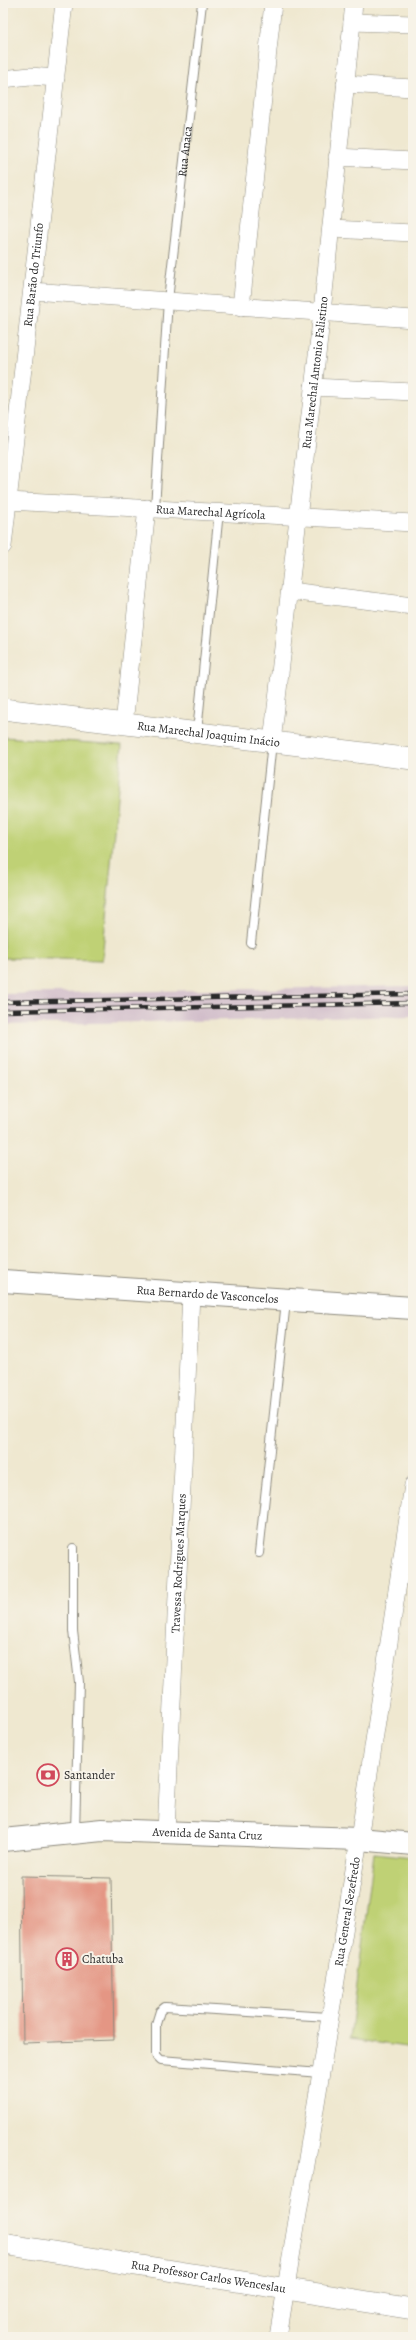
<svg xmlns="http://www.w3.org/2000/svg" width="416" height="2340" font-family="Alegreya,serif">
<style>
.industrial{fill:#d1bdca}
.green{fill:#bfd174;stroke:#757e50}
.building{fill:#e49684}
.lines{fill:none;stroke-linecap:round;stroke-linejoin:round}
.service-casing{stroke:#8d8a7e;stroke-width:10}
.minor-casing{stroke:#8d8a7e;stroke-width:18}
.tertiary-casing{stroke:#8d8a7e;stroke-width:22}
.primary-casing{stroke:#8d8a7e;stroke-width:24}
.service{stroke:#fff;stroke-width:8}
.minor{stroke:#fff;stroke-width:17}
.tertiary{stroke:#fff;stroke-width:21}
.primary{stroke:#fff;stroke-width:22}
.rail-casing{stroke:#2b2b2b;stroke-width:4.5}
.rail{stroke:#f7f3e8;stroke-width:3;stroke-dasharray:9;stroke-linecap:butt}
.labels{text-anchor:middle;stroke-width:4;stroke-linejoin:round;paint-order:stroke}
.street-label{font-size:12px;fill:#2b2b2b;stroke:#f7f3e8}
.poi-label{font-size:12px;fill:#2b2b2b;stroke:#f7f3e8;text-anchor:start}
</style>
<rect width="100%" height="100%" fill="#f7f3e8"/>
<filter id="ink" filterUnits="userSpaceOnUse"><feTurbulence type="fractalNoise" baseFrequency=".025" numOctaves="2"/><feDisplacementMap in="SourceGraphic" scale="8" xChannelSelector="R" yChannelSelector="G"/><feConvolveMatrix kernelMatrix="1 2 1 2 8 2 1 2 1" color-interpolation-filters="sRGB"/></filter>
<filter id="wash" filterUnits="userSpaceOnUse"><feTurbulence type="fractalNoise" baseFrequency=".012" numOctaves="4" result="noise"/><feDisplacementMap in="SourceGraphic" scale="16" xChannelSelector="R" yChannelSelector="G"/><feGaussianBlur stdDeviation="0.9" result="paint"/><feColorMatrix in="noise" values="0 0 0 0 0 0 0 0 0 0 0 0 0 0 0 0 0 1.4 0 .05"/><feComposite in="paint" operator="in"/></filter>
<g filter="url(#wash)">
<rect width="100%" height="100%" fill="#efe8d0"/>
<path class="industrial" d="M413,986V1016L3,1025V994Z"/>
<path class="green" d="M3,737L122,745L102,960L3,958Z
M374,1853L413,1857V2048L350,2039Z"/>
<g id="blocks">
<path class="building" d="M21,1876L111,1878L114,2040L23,2043Z"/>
</g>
</g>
<g filter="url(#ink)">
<use href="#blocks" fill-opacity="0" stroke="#8d8a7e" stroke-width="1"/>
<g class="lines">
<g class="service-casing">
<g id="service">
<path id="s1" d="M155,508L168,300L202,3"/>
<path d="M197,732L219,511"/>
<path d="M251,943L272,742"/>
<path d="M73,1548V1631L79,1682L75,1832"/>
<path d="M259,1553L286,1301"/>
<path d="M320,2073L161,2060L156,2055V2024L160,2011L165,2007L329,2017"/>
</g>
</g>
<g class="minor-casing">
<g id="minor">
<path d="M352,22L413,24"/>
<path d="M3,79L30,76L56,78"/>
<path d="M345,84L413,88"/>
<path d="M337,157L413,161"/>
<path d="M331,229L413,233"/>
<path d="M32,291L413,319"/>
<path d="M241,307L273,3"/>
<path d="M313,387L413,392"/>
<path id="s2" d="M8,501L413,523"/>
<path id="s3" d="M3,546L64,3"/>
<path d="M290,591L413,606"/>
<path d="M124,724L147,508"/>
<path id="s4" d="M272,742L322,312L354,3"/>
<path id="s5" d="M166,1832L191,1294"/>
<path id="s6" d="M278,2337L359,1839L413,1485"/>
</g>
</g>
<g class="tertiary-casing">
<g id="tertiary">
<path id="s7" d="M3,709L413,759"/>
<path id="s8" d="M3,2244L413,2309"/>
</g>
</g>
<g class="primary-casing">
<g id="primary">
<path id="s9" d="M3,1281L413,1308"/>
<path id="s10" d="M3,1840L102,1830L359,1839L413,1844"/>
</g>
</g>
<use href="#service" class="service"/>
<use href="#minor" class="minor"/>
<use href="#tertiary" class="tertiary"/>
<use href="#primary" class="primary"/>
<g class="rail-casing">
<path id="rail" d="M3,1002L413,994
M3,1011L413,1003"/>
</g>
<use href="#rail" class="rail"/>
</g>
</g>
<defs>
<g id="bank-ring" transform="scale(1.15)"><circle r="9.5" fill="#f7f3e8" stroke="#d1495b" stroke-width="1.5"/><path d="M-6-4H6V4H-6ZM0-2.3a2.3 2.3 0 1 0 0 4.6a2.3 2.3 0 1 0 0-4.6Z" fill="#d1495b"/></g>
<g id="building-ring" transform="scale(1.15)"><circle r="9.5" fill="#f7f3e8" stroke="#d1495b" stroke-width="1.5"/><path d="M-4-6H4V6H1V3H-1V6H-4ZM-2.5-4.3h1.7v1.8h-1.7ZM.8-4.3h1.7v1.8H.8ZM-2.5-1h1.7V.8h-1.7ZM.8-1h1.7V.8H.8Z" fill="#d1495b"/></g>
</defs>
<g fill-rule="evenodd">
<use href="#bank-ring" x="48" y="1775"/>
<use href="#building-ring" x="67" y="1959"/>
</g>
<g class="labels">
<g class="street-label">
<text dy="4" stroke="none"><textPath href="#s1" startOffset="358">Rua Anaca</textPath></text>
<text dy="4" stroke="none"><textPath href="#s3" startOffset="273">Rua Barão do Triunfo</textPath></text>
<text dy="4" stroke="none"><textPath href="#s4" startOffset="372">Rua Marechal Antonio Falistino</textPath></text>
<text dy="4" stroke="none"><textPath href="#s2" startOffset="203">Rua Marechal Agrícola</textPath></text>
<text dy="4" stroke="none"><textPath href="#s7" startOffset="207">Rua Marechal Joaquim Inácio</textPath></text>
<text dy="4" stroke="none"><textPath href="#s9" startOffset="205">Rua Bernardo de Vasconcelos</textPath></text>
<text dy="4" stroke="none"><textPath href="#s5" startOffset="269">Travessa Rodrigues Marques</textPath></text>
<text dy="4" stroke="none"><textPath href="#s10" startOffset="205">Avenida de Santa Cruz</textPath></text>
<text dy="4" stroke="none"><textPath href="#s6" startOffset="431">Rua General Sezefredo</textPath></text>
<text dy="4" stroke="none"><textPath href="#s8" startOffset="208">Rua Professor Carlos Wenceslau</textPath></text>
</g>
<g class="poi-label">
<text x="64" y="1779">Santander</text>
<text x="82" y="1963">Chatuba</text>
</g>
</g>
<rect width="416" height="2340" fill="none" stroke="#f7f3e8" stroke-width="16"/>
</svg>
